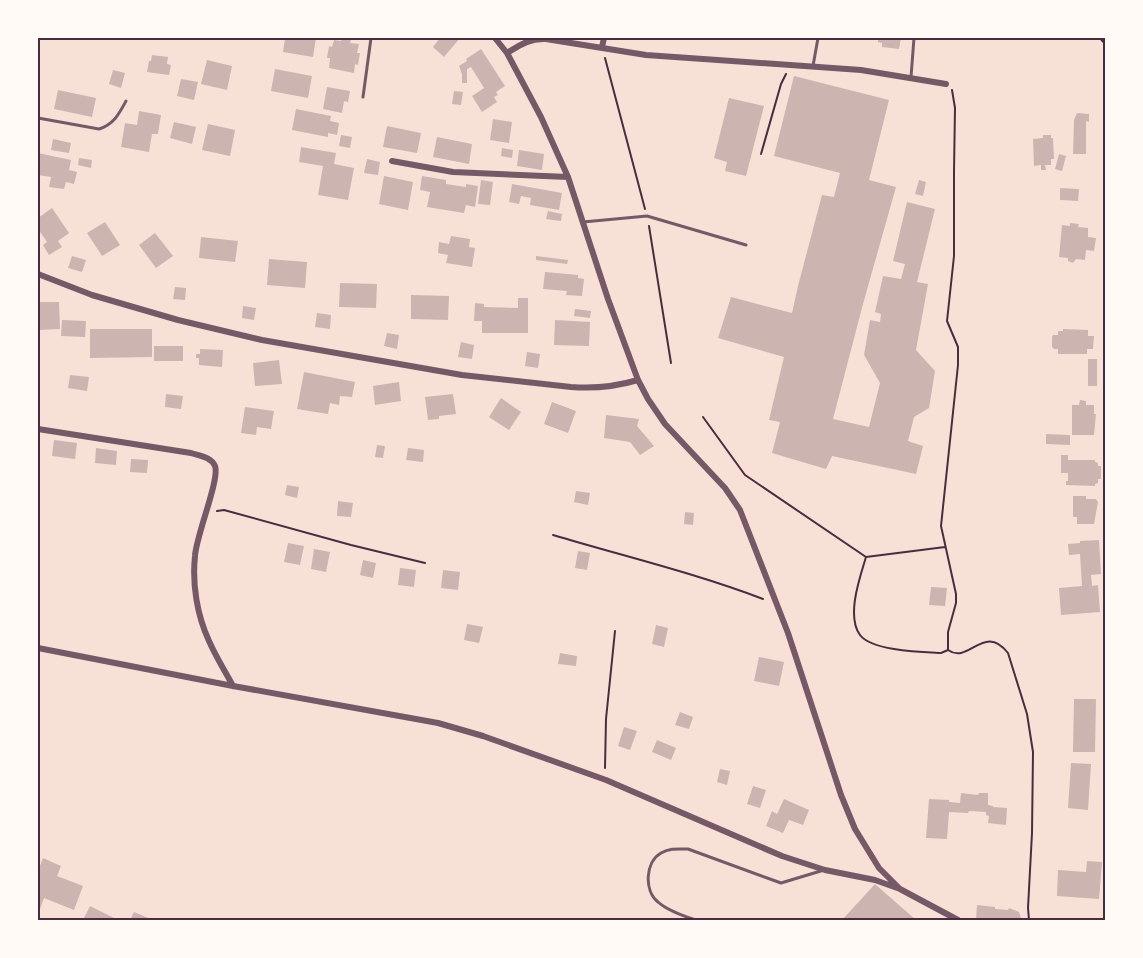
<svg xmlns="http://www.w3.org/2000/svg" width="1143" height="958" font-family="Lato,sans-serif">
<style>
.building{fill:#ccb4b1}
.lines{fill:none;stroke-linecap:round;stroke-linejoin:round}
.path{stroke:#4a2c40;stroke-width:2}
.service{stroke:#755966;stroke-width:3}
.minor{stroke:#755966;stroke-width:6}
.trunk{stroke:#4a2c40;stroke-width:10}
.neatline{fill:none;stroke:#4a2c40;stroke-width:2}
</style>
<rect width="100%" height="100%" fill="#f7e1d7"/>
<path class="building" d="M285,38H316L313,57L283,52Z
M342,38L351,40L350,43L359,44L357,53H360L358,65L355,64L354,73L329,68L330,58H327L329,46L332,47L334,40L341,41Z
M440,38H460L444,57L433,47Z
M878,38H901L899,49L882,47V43L878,42Z
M481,49L505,86L496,92L498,95L494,97L497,102L482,112L472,96L484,88L471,67L467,69V83H462V74L459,66L467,61L466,59Z
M152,55L168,57L167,64L171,65L169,75L147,72L149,61H151Z
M207,60L232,66L227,90L201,84Z
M275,69L312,76L308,98L271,91Z
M113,70L125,73L121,88L109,84Z
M794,76L889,100L869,180L896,187L863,304L833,419L869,427L880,383L864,355L870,320L880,322L881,314L875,312L883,276L901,279L905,264L893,261L907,202L935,209L917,282L928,284L916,350L935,371L929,408L914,417L908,441L923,446L916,474L832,456L826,469L772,453L780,422L769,420L784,357L718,338L731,297L792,313L798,286L822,195L834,197L840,173L774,156Z
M181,79L198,82L194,100L177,96Z
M327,87L350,91L348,102L344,101L342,113L323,109Z
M58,90L96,98L92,117L54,109Z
M454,91L463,92L461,105L452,104Z
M729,98L764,106L746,176L725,171L727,162L714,158Z
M296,109L331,116L330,121L339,123L337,135L328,133V137L292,130Z
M139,111L161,115L158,134H152L149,152L121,147L125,123L137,125Z
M1077,113L1089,114V122L1086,121V154H1073L1074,120Z
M493,119L512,122L509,143L490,140Z
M174,122L196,127L192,144L170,138Z
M208,124L235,130L230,156L202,150Z
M387,126L421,133L417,153L383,147Z
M341,135L352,137L350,148L339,146Z
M1043,135H1051V138H1053L1054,159H1051V165H1045L1046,170H1041V165L1034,166L1033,139L1043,138Z
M437,137L472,144L469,164L433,157Z
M53,139L71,143L69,153L51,150Z
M301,147L336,153L334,164L354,168L348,200L318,195L323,166L299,162Z
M502,148L513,150L512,158L501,156Z
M519,150L544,154L542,170L517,166Z
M38,153L71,160L69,170L77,172L74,184L66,182L64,189L49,187L51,177L38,175Z
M1059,154L1066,156L1062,171L1055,169Z
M79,158L92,160L91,168L78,165Z
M367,159L380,162L378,175L364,173Z
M384,176L413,182L408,210L379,204Z
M422,176L446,180V184L466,187V184L478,186L475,207L466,205L464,213L427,207L430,192L420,190Z
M481,180L493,182L490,205L478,204Z
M919,180L926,182L923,196L915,194Z
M512,184L562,193L559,210L530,205L531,198L521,196L519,204L509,202Z
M1060,188L1079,189L1078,201L1060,200Z
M52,208L69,233L58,241L62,247L49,255L43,245L47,242L38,229V218Z
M548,211L562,214L561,221L546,219Z
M105,222L120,245L102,256L87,233Z
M1070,223L1079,224L1078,227L1088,228V237L1096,238L1094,251L1086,250L1085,260L1076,259L1073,263L1068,261V258L1059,257L1062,225L1070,226Z
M155,233L173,256L156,268L139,245Z
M451,236L470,239L469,247L475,248L472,267L446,263L448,255L438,253L439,242L449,244Z
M201,237L238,241L235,262L199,258Z
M72,256L86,260L82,272L68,268Z
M536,256L568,260L567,264L536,260Z
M269,259L307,262L305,288L267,285Z
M545,272L578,275V278L584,279L582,296L566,295L567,291L543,289Z
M340,283L377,284L376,308L339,307Z
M175,287L186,288L185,300L173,299Z
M411,295L449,296L448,320L411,319Z
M518,298H528V333H482V321H474L475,303L484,304V307L518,308Z
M38,302H59L60,329L38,330Z
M243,306L256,308L254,320L242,318Z
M575,309L591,311L590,318L574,316Z
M317,313L331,315L330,329L315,327Z
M62,320L86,321L85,337L61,336Z
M555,320L590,322L589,346L554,345Z
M90,329H152V357L90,358Z
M1063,329L1088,330V336H1094L1093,349H1087V354H1058V349H1054L1052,347V337L1053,335H1058V331H1063Z
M387,333L399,335L397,349L384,346Z
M461,342L474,345L472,359L458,357Z
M154,346H183V361H154Z
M200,349L223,350L222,367L199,365V358H196V354H200Z
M527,352L540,354L538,368L525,366Z
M1088,359H1097V386H1088Z
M279,360L282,384L255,386L253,363Z
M304,372L355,382L352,397L340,396L339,405L330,403L328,414L297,409Z
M70,375L89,377L87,391L68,388Z
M399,382L401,401L375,405L373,386Z
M166,394L183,396L181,409L165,407Z
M453,394L456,414L439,416V419L428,420L425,397Z
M501,398L521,412L509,430L489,417Z
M1080,400L1086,401V405H1094V414H1096L1094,435H1072V405H1079Z
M552,402L576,411L568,433L544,424Z
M245,407L274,411L271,429L257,427L256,435L241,433Z
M606,415L639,419L637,426L654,446L640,455L630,442L604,438Z
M1046,434L1070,435V445L1046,444Z
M54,440L77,443L75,459L52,456Z
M377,445L385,446L383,458L375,457Z
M96,448L117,451L116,465L95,463Z
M408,448L424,450L423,462L406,460Z
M1061,455H1068V460H1095V462L1098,463V466H1101V479H1098V483L1095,484V486L1066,485V481H1068V473H1061Z
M131,459L148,460L147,473L130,472Z
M287,485L299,487L297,498L285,495Z
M576,491L590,493L588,505L574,502Z
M1073,496H1086V499H1096L1098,502L1094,524H1077V517H1073Z
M338,501L353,503L351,517L337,516Z
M685,512L694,513L693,525L684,524Z
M1099,540L1101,574L1091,575L1092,586L1098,585L1100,612L1061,615L1059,588L1082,586L1080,554L1069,555L1068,544L1080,543V541Z
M288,543L304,546L300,565L284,562Z
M314,549L330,552L326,572L311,569Z
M578,551L590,553L587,570L575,568Z
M363,560L376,563L373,578L360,575Z
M400,568L416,570L414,587L398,585Z
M443,570L460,572L458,590L441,588Z
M931,587L947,588L945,606L929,605Z
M467,624L483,627L479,643L464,640Z
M656,625L668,628L664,647L652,644Z
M560,653L577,656L576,666L558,664Z
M759,657L784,662L779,686L754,681Z
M1074,699H1096L1095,752H1073Z
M680,712L693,717L689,729L675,725Z
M624,727L637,731L630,750L618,746Z
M657,740L676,748L671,760L652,752Z
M1071,763L1091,764L1088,810L1068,808Z
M720,769L730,771L727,785L717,782Z
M753,786L766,790L760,808L747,804Z
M961,793L978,795L979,793H988V805L993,806V807L1007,808L1006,825L988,823L989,816L986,815V812L969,811L968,813L949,812L947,839L926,838L929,799L949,800V802L960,803Z
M784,799L809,810L803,825L789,820L783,833L766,826L772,811L777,814Z
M43,858L61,866L57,876L83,886L74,910L44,898L40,909L38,908V871Z
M1087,861L1102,862L1099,899L1057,896L1058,870L1086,872Z
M875,884L916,920H842Z
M977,905L995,907V909L1008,910L1009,908L1019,912L1021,918V920H976Z
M90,906L114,918L112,920H83Z
M134,912L153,920H130Z"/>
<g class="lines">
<path class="path" d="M605,58L645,209
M952,90L955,108L954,171V256L947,321L958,347V365L941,526L956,594V603L948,632V650C969,665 984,622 1008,653L1027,714L1033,752L1032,833L1028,908L1029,920
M761,154L781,84L786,74
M649,226L671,363
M703,417L745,475L866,557L945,547
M217,511L224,510L351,545L425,563
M553,535C623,556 695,573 763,599
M866,557C860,577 846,616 860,635C872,651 922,652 941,653L948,650
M605,768L606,719L615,631"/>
<path class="service" d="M813,66L818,38
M911,77L914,38
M363,97L371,38
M38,118L99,129C114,124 119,114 126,101
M583,222L647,216L746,245
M696,920C684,916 668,911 658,902C644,891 645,862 661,853C670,848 678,849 688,849L781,883L824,870"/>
<path class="minor" d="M495,38L507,53L541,117L568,177L608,299L638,380L648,399L665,424L725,488L740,510L788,633L841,795L855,829L879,868L898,887
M602,47L604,38
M507,53C520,45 530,38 546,39L646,55L861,70L946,84
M392,161L453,172L568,177
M38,274L92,295L178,320L262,340L462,375L571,387C595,389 614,387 638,380
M38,429L191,453C200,456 211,457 215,466C220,479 196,536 195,556C192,584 197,615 209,641C216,657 225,671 233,686
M38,648L233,686L438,723L483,736L606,780L782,856L825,870L875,880L900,889L958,920"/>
<path class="trunk" d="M1105,38L1106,39"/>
</g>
<rect width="1143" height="958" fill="none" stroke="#fffaf5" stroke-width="78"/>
<rect x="39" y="39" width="1065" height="880" class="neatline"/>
</svg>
